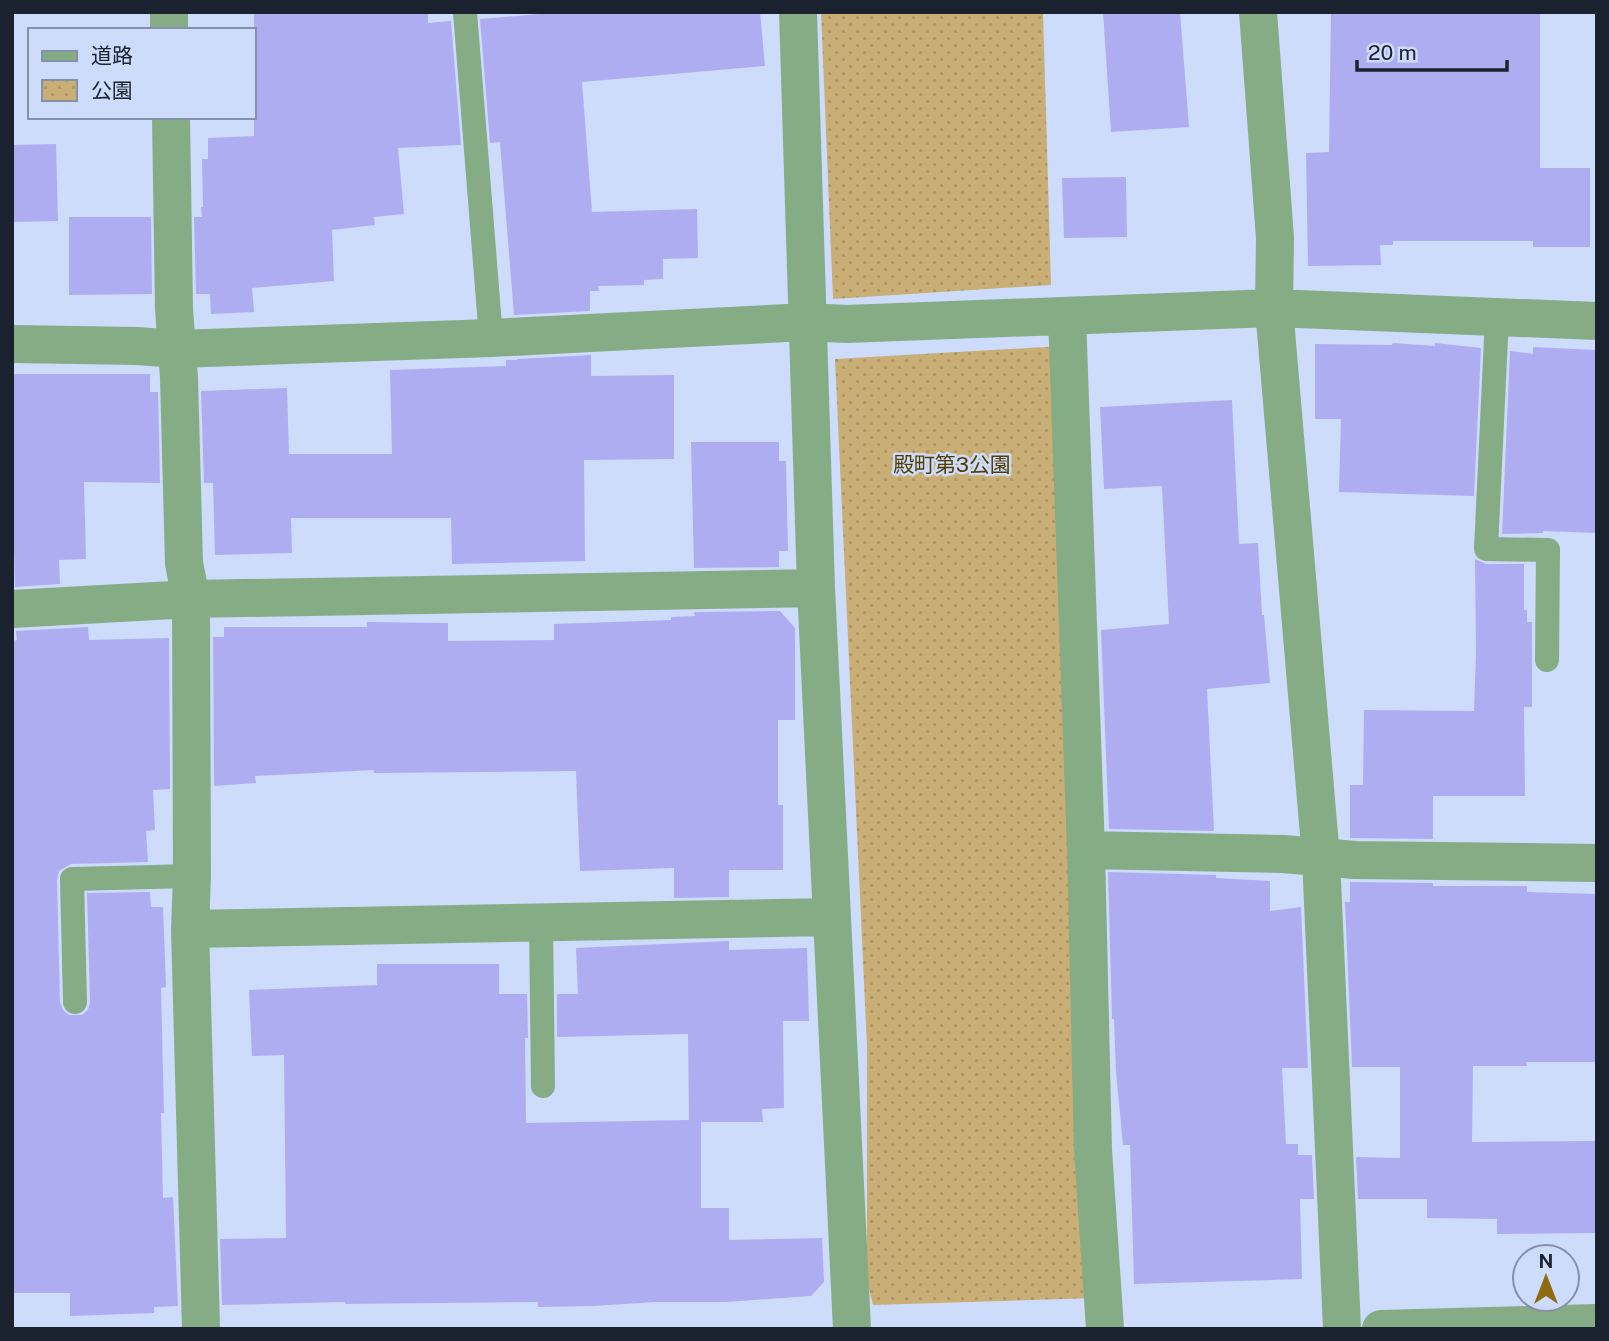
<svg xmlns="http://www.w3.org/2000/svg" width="1609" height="1341" font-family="'Public Sans','Noto Sans JP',sans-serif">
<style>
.park{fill:url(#park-dots)}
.building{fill:#afadf1}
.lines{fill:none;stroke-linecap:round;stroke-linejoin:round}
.service{stroke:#85ac85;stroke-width:24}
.minor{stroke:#85ac85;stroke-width:38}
.tertiary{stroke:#85ac85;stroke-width:38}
.labels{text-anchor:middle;stroke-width:5;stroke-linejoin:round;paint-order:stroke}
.park-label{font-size:21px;fill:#533d01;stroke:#cddcfa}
</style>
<defs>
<pattern id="park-dots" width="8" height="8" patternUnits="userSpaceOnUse" patternTransform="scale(1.75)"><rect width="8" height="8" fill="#c9ae76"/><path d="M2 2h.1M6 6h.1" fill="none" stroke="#ac9566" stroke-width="1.8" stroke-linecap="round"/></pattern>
</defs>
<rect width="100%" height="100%" fill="#cddcfa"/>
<path class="park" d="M821,12H1043L1051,285L833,299Z
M1062,346L1094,1298L873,1305L867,1281V1047L835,359Z"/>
<path class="building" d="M254,12H428V23L451,21L461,145L398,148L404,214L374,217L375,225L332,230L334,281L252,288L254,312L211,314L210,294H196L194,217H202L201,207H203L202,159H208V138L254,136Z
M563,12H760L765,66L582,82L592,212L697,209L698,258L663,259V279L644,280V285L598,286L599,291H590V311L514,315L500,142L490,143L480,19Z
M1103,12H1180L1189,127L1111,132Z
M1331,12H1540V168H1590V247H1533V241H1393V245H1380L1381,265L1308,266L1306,153L1329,152Z
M56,144L58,221L12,222V145Z
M1126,177L1127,237L1064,238L1062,178Z
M69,217H151L152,294L69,295Z
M1393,343L1435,346V343L1481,348L1474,496L1339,492L1341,419H1315V344L1392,345Z
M1533,347L1597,350V533L1543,531V533L1502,534L1510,351L1533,354Z
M591,355V376L674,375V459L584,460L585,561L452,564L451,518H291L292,553L215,555L213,483H204L201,391L287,388L289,454H392L390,370L506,366V360H517V359Z
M14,374H150V392H158L160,483L84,482L86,559L59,560L60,584L15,587L13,512Z
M1232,400L1239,544L1258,543L1262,615H1264L1270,683L1207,689L1214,831L1109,829L1101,630L1169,624L1162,486L1104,489L1100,407Z
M691,442H779V461H786L788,551H779V567L694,568Z
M1475,559L1486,564H1524V610H1527V622H1532V707H1524L1525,796H1433V839L1350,838V785H1363L1364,710L1474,711L1476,653Z
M780,611L795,628V720H778V805H783V870H729V897L674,898V868L580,871L576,771L374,773V770L255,776L256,783L214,786L213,637H224V627H367V622L448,623V641L554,640V624L671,620V617L695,616L694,612Z
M88,627L89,640L169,638L170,789L153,790L155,830L146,831L148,862L71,864L59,871L57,879L60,1002L63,1010L69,1015H82L88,1010L90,1002L87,893L150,892L151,907H163L166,987L161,988L164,1113H161L163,1198L173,1197L178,1306L154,1307V1313L70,1316V1293H12V641L17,640L16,631Z
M1108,872L1216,875V878L1270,881V911L1301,907L1308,1068H1282L1286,1144H1298V1155H1312L1314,1199H1300L1302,1279L1134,1284L1130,1145H1123L1116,1072L1114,1019H1112Z
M1350,882L1433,883V886H1527V892L1597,894V1062H1526L1527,1066H1473L1472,1142L1597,1141V1233L1497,1234V1219L1427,1218V1199H1358L1356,1157L1400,1158V1067H1352L1345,902H1350Z
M729,941V950L807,948L809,1021H783L784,1108L762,1109L763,1122H701V1208H729V1240L822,1238L824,1282L811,1296L726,1302H656L593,1306L538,1307V1302L345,1304V1302L222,1305L220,1239L286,1238L284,1055L252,1056L249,990L377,985V964H499V994H527L528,1038H525L526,1123L689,1120L688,1034L557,1037V994H578L576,948Z"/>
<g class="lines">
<path class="service" d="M465,12L491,338
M1497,317L1486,549L1548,550L1547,660
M541,923L543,1086
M75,1002L72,879L192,876"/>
<path class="minor" d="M169,12V30
M798,12L816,588L852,1329
M1258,12L1275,238L1274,308L1321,858L1342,1329
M171,117L174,309L179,378L184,563L191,599L192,876L190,929L201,1329
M1067,316L1086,850L1093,1150L1105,1329
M12,344L137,346L178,349L491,338L808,322L846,324L1274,308L1597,321
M12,609L191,599L816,588
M1086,850L1283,854L1355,860L1597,863
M190,929L832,917"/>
<path class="tertiary" d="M1381,1329L1597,1323"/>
</g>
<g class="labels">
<g class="park-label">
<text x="952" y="472">殿町第3公園</text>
</g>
</g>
<rect width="1609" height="1341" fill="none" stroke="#1a212f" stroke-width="28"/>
<rect x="28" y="28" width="228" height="91" fill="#cddcfa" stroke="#8591a9" stroke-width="2"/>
<rect x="42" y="51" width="35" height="10" fill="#85ac85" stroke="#8591a9" stroke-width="2"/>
<text x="91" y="63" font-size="21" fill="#1a212f">道路</text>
<rect x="42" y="80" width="35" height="21" fill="url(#park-dots)" stroke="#8591a9" stroke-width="2"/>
<text x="91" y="98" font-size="21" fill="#1a212f">公園</text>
<g transform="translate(1546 1278)"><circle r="33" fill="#cddcfa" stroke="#8591a9" stroke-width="2"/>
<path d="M0-5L12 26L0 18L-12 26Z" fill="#8e6b0e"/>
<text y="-10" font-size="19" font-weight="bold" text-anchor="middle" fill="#1a212f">N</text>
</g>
<path d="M1357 60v10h150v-10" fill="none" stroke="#1a212f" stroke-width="3.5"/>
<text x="1368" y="60" font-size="21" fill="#1a212f" stroke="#cddcfa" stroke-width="5" paint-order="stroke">20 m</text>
</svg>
